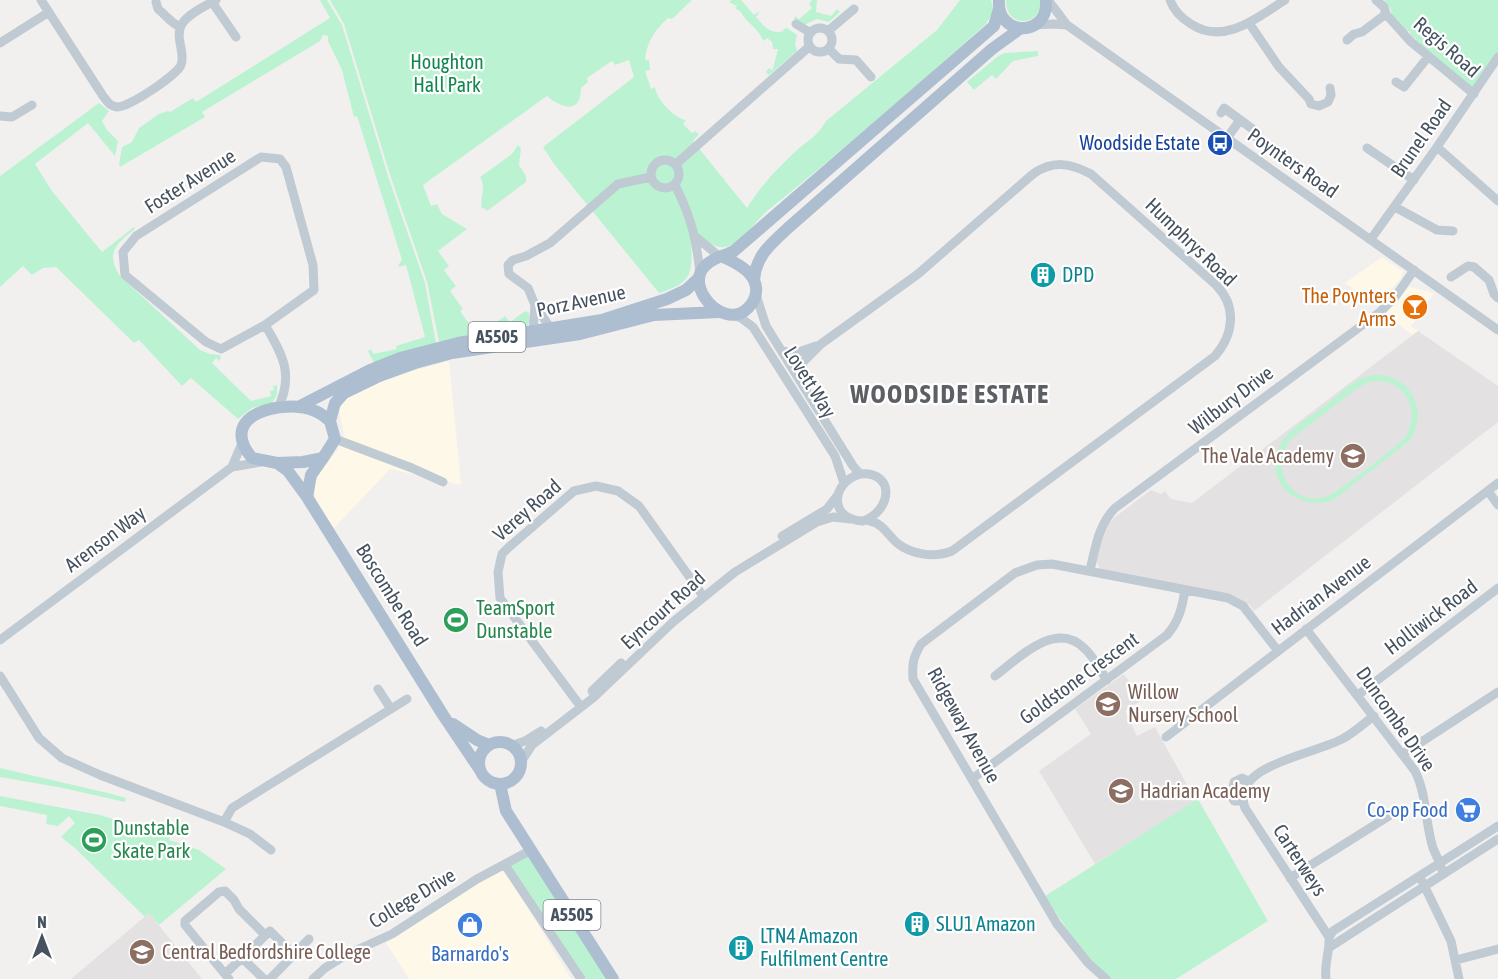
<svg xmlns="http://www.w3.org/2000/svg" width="1498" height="979" font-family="'Asap Condensed',sans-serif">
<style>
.commercial{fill:#fdf8e8}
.education{fill:#e3e1e1}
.green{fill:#bbf3d2;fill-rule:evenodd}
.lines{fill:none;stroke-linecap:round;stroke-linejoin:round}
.minor{stroke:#bfcad3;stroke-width:9}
.major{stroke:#adbed1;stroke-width:12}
.labels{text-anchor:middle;stroke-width:4.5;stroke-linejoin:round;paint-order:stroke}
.shield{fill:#fff;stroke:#7e868f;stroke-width:1.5}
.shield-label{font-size:18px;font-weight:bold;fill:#46525f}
.street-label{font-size:20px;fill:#46525f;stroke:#fff}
.park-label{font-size:20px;fill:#10874f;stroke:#fff}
.transit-label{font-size:20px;fill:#164399;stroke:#fff;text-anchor:end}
.culture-label{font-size:20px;fill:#0d838f;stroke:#fff;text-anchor:start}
.food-label{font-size:20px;fill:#c56008;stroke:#fff;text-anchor:end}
.education-label{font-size:20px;fill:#785e54;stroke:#fff;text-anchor:start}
.leisure-label{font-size:20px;fill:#27864d;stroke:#fff;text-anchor:start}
.shop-label{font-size:20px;fill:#366cbe;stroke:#fff;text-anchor:end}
.district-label{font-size:26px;font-weight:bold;letter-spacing:1.5px;fill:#5c6065;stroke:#fff}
</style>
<rect width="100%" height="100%" fill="#f2f0ef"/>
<path class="commercial" d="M1382,257L1403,271L1402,277L1377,306L1345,283Z
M1410,287L1434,293L1411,326L1418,331L1413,335L1384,314Z
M449,361L461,485L390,469L334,528L316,502L314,484L316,474L337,451L344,435L339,410L348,396L382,379Z
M502,866L571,979H409L385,941Z"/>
<path class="education" d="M1418,331L1498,386V422L1254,611L1249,604L1246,606L1101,570L1096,562L1101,539L1109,523L1115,517L1151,490L1161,494L1165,491L1171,499L1192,503Z
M1124,674L1142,700L1125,711L1137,736L1155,727L1196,801L1095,864L1039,771L1091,734L1075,709Z
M149,913L202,979H71Z"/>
<path class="green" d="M320,0H327L342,25L389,179L425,283L436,343L401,352L374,363L368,351L371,349L373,354L397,349L396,346L425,337L406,265L398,267L400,262L402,260L357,116L354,117L342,70L328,41V36L323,35L320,41L202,112L205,117L120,167L119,164L122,147L132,142L139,128L159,114L168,111L170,112L193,98L196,102L330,18Z
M330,0H692L672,19L668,18C655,30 647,41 645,60H649L650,70L645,71L651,89L655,87C656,99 674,118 686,120L683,124L692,133L695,131L699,134L693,141L747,208C761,185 777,169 796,151C809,139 816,138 826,121L937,30L960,0H991L994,11L986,24C914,88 841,152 766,212C756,221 741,242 729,246C717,250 709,243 701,235L691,236C692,270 696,282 659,293L554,164L543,147L634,77L629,60L615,65L612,61L587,78L588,82L581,88C581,115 561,108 547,96L423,185L431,206L437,204L442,214L467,229L438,251L449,266L444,270L456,286L450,291L463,309L460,311L473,329L485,321L490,327L505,316L510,322L525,311L529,313L530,322L525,328L480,335L478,331L474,332L475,336L439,342L427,282L391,178L344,24Z
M732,0H741L754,15L758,12L759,13L756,17C764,26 770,35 784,31L783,29L787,28L797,35L795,44L797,51L769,75L766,72L769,68L772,70L773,68L778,49H773L772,42L767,38L764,41C761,38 761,35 758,32C753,25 745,21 741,12L735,8L737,6L729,2Z
M812,0H817L816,12L831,16L837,9L840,12L829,22L817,19L802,26L794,21L795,16L799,19L812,8L809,4Z
M1006,0H1041C1041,28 1005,28 1006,0Z
M1384,0H1498V53L1475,87H1471L1420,47V42H1417L1416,39L1411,36L1410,32L1404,29L1401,23H1398V19H1394L1390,8Z
M1038,51V56L1013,61L996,79L992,75L974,90L967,82L997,57L1004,53Z
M99,103L109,111L102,121L107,130L118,141L115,156L88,123L35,164L52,191L102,252L134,227L135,229C117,243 105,252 120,276L200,350L210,354L220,355L221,358L219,361L216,358L212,363L251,401L271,396L270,391L274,390L273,386L277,385V395L272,403L252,408L238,419L191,378L182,386L139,340L134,343L56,267L43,268L32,275L23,266L0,287V176Z
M518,145L521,149L519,165L526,176V182L487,211L484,208L482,209C479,197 487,189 480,177L512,154Z
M1378,375C1413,376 1428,413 1410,440L1335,499C1303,513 1265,487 1278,451C1279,445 1283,439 1287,435C1299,423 1314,414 1327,404C1338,395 1348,385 1360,379C1366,376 1372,375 1378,375ZM1371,381C1403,377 1422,408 1406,436C1396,447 1337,494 1325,497C1289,507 1268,464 1292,438L1359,387Z
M0,768L112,794L126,798L125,802L63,788L0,777Z
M0,796L100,815L170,837L169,840L199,850L226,869L159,925L149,913L145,917L76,849L61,837L75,823L69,816L58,826L46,824L47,815L0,806Z
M1198,799L1268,921L1176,979H1110C1082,955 1065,926 1045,896Z
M529,856L607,979H588L582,977L509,866Z"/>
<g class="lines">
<path class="minor" d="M41,0L103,96C107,101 109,106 117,107C128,108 177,75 181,65C186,52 174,37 182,24C188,14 205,6 216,0
M1048,0L1067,25L1498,330
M1170,0C1174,11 1181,18 1191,24C1224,46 1258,17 1285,0
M1376,0L1384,7L1386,14L1410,41L1474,94
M156,2L158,9C167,16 168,21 180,27
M212,2L236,37
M1249,23L1279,67L1309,99L1311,104L1319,106L1328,102L1331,95L1330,88
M796,24L811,33
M1034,25L1053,24L1067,25
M808 40a12 12 0 1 1 24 0a12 12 0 1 1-24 0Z
M828,31L854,9
M1347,40L1354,34L1362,32L1386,14
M0,43L49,12
M829,49L839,59L856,60L871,77
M1396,82L1404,87L1428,57
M1221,113L1224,108L1258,133L1256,137
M0,116L12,117L32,105
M1227,138L1240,120
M1437,147L1498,201
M1367,148L1414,180
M261,157L280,159L286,167L313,265L314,290L265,325L221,349L206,342L125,275L123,252L136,236Z
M651 174a14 14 0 1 1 28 0a14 14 0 1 1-28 0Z
M676,164L810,46
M675,185C691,217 696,237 700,273
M1395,207L1437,230L1453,231
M696,237L720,257
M1371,239L1437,147L1498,57
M1451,277L1468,266L1474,267L1489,280L1494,294L1498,298
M756,295L766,326L853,466L860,474
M733,315L741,318L753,327L835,456L844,483
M265,325C283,355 294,375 278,408
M551,329L535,305L528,288L509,274L508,265L513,260L526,256L550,243L618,184L651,177
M533,332L535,305
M781,350L793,354L816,346
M799,378L803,362L821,344L918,274L1033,174C1053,160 1070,163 1091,174L1216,285C1237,306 1234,334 1215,356L952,551C935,558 912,555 897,543C885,532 884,524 867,520
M335,439L412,468L443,482
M232,467L242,443
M860,474C896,471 892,511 863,521C829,520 830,483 860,474Z
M1488,491L1498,505
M782,536L827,509L837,496
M1090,570C1096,546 1098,526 1115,508L1380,312L1395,297L1414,270
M1306,629L1415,771C1427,795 1425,823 1433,848C1437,858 1441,864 1443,874
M0,640L232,467L261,462
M0,676L39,738L62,758L100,775L224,822L250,834L271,850
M995,676C1019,658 1056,619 1085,649C1094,657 1100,670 1107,680
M378,689L391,709
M592,691L621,663
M1358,695L1498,588
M581,707L500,598L498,572L502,554L509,547L574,491L596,486L618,491L639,506L703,596
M1166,737L1498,483
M511,746L525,741L541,731
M1403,754L1498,692
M521,762L532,745L593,698L673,622L735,572L817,522L833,517L850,519
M972,779L1167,635C1179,621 1182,608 1185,590
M1243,801H1234L1232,797L1234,782L1242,778L1248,781
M224,822L232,808L407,699
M505,865L581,979
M1290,878L1389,816
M1422,881L1451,941L1459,979
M1329,937L1333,931L1498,826
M1330,947L1498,839
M242,958L264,979
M1456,960L1498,949
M225,974L270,931L287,948
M229,979L185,925V921L219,892L225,891L234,900L239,909L265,935
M270,979L309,939
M313,979L325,968L346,955L392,934L477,879L531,850
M1106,979L1088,963L1057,924L913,679C912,663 913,658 921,644L1015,573L1037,565L1052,564L1228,598L1243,606L1278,651
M1326,979C1324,962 1330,952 1329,937L1245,808C1229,764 1318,754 1344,738C1355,732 1364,723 1374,716"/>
<path class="major" d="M999,0C996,37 1049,38 1046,0
M723,257C735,262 754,272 756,287C757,295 754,302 748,308C725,332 682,286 706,265C714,257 725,256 734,251L994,26L999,9
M754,280C756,255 771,244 788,228L992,49L1021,28
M298,407L370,370L400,358L458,343L602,320L667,299L686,290L699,278
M330,421L335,403L344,393L379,376L415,363L452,353L580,334L654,315L719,312
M277,463L303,462L323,458L335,439L330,421C325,417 321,413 315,411C285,398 215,414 252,458L277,463L288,471L307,497L443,715L480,770
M307,497L311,475L323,458
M453,724L477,740L489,745
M479 763a21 21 0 1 1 42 0a21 21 0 1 1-42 0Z
M500,784L506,811L613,979"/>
</g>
<defs>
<g id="bus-disc" transform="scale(1.35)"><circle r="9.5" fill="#1a4fb4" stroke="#fff"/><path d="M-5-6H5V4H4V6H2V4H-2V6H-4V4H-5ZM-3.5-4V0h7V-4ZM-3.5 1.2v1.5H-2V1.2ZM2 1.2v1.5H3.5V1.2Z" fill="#fff"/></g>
<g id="building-disc" transform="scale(1.35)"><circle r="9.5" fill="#0f9aa8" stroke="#fff"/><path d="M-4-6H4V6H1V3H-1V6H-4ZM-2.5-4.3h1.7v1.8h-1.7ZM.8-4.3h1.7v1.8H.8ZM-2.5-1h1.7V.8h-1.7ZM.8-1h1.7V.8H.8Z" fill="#fff"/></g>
<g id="bar-disc" transform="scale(1.35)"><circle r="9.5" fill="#e8710a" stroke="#fff"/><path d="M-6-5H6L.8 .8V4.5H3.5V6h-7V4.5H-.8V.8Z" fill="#fff"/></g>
<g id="school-disc" transform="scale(1.35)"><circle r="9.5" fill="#8d6e63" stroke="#fff"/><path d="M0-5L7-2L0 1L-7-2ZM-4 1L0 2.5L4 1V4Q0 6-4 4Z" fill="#fff"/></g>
<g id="stadium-disc" transform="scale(1.35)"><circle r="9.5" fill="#2e9e5b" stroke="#fff"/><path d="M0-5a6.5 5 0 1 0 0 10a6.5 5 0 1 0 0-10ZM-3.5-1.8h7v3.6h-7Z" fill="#fff"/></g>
<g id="supermarket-disc" transform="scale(1.35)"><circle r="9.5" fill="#3f7fe0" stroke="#fff"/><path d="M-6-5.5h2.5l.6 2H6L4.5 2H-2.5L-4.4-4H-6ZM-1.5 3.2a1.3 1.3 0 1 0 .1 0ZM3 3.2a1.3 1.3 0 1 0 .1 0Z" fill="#fff"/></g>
<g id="shop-disc" transform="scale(1.35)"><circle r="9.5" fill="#3f7fe0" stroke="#fff"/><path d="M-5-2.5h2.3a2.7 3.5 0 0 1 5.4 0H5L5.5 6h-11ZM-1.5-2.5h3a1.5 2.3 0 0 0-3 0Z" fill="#fff"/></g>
<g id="university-disc" transform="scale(1.35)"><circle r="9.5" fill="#8d6e63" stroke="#fff"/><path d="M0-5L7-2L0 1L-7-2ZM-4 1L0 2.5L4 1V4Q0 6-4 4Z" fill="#fff"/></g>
</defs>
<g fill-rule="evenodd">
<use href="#bus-disc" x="1220" y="143"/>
<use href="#building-disc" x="1043" y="275"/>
<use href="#bar-disc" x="1415" y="307"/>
<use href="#school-disc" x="1353" y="456"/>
<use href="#stadium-disc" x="456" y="620"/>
<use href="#school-disc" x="1108" y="704"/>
<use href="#school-disc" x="1121" y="791"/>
<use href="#supermarket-disc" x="1468" y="810"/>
<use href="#stadium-disc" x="94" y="840"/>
<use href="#building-disc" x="917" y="924"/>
<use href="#shop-disc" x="470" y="925"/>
<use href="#building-disc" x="741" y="948"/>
<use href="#university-disc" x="142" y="952"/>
</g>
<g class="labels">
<g class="shield">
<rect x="468.5" y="322" width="57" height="30" rx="4.5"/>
<rect x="543.5" y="900" width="57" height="30" rx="4.5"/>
</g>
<g class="shield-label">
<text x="497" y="343">A5505</text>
<text x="572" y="921">A5505</text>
</g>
<g class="street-label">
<text transform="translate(1447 47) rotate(41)" y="7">Regis Road</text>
<text transform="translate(1421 138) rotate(-55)" y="7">Brunel Road</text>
<text transform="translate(1293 163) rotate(35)" y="7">Poynters Road</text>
<text transform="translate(190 181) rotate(-32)" y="7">Foster Avenue</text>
<text transform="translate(1191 242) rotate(44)" y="7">Humphrys Road</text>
<text transform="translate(581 301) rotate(-12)" y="7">Porz Avenue</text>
<text transform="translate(810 382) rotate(58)" y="7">Lovett Way</text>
<text transform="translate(1231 400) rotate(-37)" y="7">Wilbury Drive</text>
<text transform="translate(527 510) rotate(-41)" y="7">Verey Road</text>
<text transform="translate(105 539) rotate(-37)" y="7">Arenson Way</text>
<text transform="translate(392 595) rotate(58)" y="7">Boscombe Road</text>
<text transform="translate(1321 595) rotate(-37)" y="7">Hadrian Avenue</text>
<text transform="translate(663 610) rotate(-42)" y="7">Eyncourt Road</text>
<text transform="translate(1431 617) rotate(-37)" y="7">Holliwick Road</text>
<text transform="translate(1079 678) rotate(-36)" y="7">Goldstone Crescent</text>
<text transform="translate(1396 719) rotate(55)" y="7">Duncombe Drive</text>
<text transform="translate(964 725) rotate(61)" y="7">Ridgeway Avenue</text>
<text transform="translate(1300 860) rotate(57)" y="7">Carterweys</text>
<text transform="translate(412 898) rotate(-31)" y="7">College Drive</text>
</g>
<g class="park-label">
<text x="447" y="69">Houghton<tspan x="447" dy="23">Hall Park</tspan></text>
</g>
<g class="transit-label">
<text x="1200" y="150">Woodside Estate</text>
</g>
<g class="culture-label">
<text x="1062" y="282">DPD</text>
<text x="936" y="931">SLU1 Amazon</text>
<text x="760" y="943">LTN4 Amazon<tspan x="760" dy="23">Fulfilment Centre</tspan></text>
</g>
<g class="food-label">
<text x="1396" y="303">The Poynters<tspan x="1396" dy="23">Arms</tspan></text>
</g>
<g class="education-label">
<text x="1334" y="463" text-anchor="end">The Vale Academy</text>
<text x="1128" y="699">Willow<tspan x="1128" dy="23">Nursery School</tspan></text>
<text x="1140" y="798">Hadrian Academy</text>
<text x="162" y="959">Central Bedfordshire College</text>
</g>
<g class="leisure-label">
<text x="476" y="615">TeamSport<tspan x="476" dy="23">Dunstable</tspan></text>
<text x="113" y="835">Dunstable<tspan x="113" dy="23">Skate Park</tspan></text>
</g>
<g class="shop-label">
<text x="1448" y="817">Co-op Food</text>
<text x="470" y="961" text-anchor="middle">Barnardo's</text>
</g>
<g class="district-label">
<text x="950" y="403">WOODSIDE ESTATE</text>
</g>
</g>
<g transform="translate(42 937)" stroke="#ffffff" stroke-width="4.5" paint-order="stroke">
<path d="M0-4.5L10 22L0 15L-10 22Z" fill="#46525f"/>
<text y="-9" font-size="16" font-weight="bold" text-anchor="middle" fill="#46525f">N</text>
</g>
</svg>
